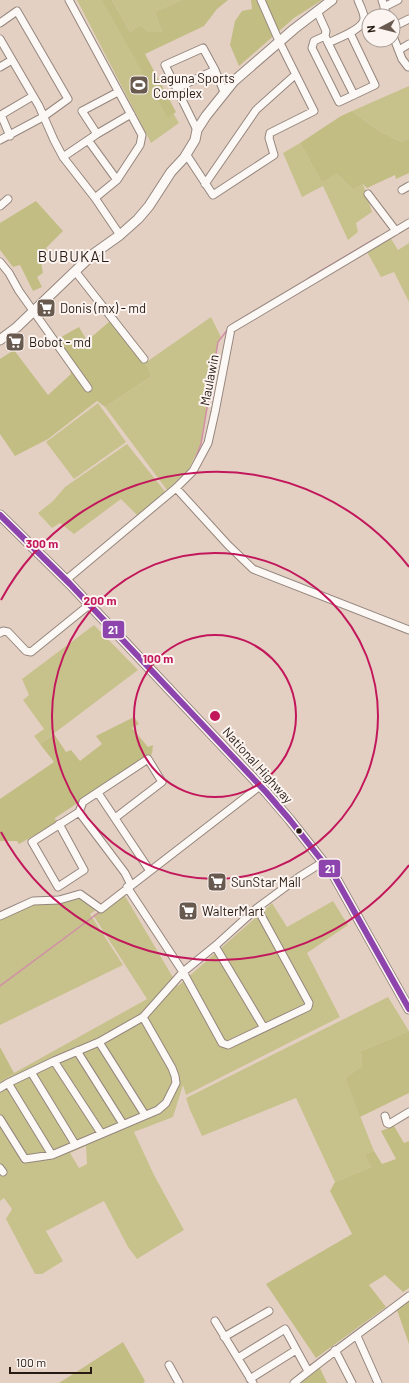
<svg xmlns="http://www.w3.org/2000/svg" width="409" height="1383" font-family="Barlow,sans-serif">
<style>
.green{fill:#c7c28c;fill-rule:evenodd}
.forest{fill:#c2bd83}
.lines{fill:none;stroke-linecap:round;stroke-linejoin:round}
.stream{stroke:#d18ea6;stroke-width:1.5}
.minor-casing{stroke:#95867d;stroke-width:9}
.major-casing{stroke:#95867d;stroke-width:11}
.minor{stroke:#fbf8f6;stroke-width:7}
.major{stroke:#fbf8f6;stroke-width:9}
.bus-1-casing{stroke:#fcf4f0;stroke-width:9}
.bus-1{stroke:#8e44ad;stroke-width:6}
.ring{fill:none;stroke:#c2185b;stroke-width:2}
.bus-dot{fill:#271a12;stroke:#fcf4f0;stroke-width:1.5}
.labels{text-anchor:middle;stroke-width:4;stroke-linejoin:round;paint-order:stroke}
.poi-label{font-size:13px;fill:#271a12;stroke:#fcf4f0;text-anchor:start}
.street-label{font-size:13px;fill:#271a12;stroke:#fcf4f0}
.quarter-label{font-size:15px;letter-spacing:1px;fill:#271a12;stroke:#fcf4f0}
.centre{fill:#c2185b;stroke:#fcf4f0;stroke-width:2}
.ring-label{font-size:12px;text-anchor:middle;font-weight:bold;fill:#c2185b;stroke:#fcf4f0;stroke-width:4;stroke-linejoin:round;paint-order:stroke}
.line-badge{stroke:#fcf4f0;stroke-width:1.5}
.badge-label{font-size:11px;text-anchor:middle;font-weight:bold;fill:#fff}
</style>
<rect width="100%" height="100%" fill="#e4d0c3"/>
<path class="green" d="M77,0H107L179,123L151,143Z
M112,0H181L155,12L162,32H149L140,25L130,32Z
M409,86V138L402,142L379,131L352,111Z
M300,143L322,183L337,174L353,190L363,184L372,212L356,223L358,232L348,240L323,186L302,197L283,153Z
M390,237L398,250L409,243V302L394,272L381,277L367,252Z
M211,317L221,337L218,342L201,444L189,469L167,490L105,407L152,376L145,363Z
M98,403L126,442L74,479L46,442Z
M127,444L167,494L138,516L121,499L74,534L60,523L52,528L38,513L53,501L65,487Z
M94,625L138,670L40,744L34,736L44,729L23,700L29,695L22,679Z
M125,896L178,986L272,903L287,927L333,901L348,925L307,953L340,1017L186,1095L183,1085L173,1117L134,1132L154,1175L184,1230L137,1259L128,1247L104,1201L46,1231L63,1261L42,1274H35L6,1219L12,1209L4,1198L0,1201V1082L14,1073L147,999L93,915ZM86,1146L87,1164L79,1168L70,1153Z
M79,898L96,910L90,914L123,965L0,1025V920L34,904Z
M388,997L409,1031L361,1051L362,1066L345,1078L374,1151L364,1154L371,1167L335,1182L296,1098L202,1136L190,1110L186,1098Z"/>
<path class="forest" d="M102,0H112L130,32L140,25L149,32H162L155,12L181,0H228L217,9L204,26L145,54L176,112L168,118Z
M251,0H322L294,18L239,66L230,45L235,21L242,11L252,9Z
M352,111L379,131L402,142L409,138V173L396,179L395,175L367,188L363,184L353,190L337,174L322,183L300,143L341,116Z
M36,201L63,231L46,248L50,255L40,257L43,273L37,277L42,287L33,291L20,265L13,267L0,250V223Z
M110,321L145,363L152,376L105,407L97,401L48,439L15,456L0,434V359L14,350L48,395L71,374L61,337L79,327L87,341Z
M134,717L139,724L132,728L148,747L153,745L152,754L55,818L56,823L19,844L17,841H0V799L54,762L40,744L54,734L66,752L71,750L80,761L102,744L96,736Z
M409,1031V1093L360,1117L345,1078L362,1066L361,1051Z
M0,1047L14,1073L0,1082Z
M394,1126L404,1143L409,1141V1288L403,1292L385,1275L369,1285L386,1307L316,1358L266,1284L352,1234L330,1191L335,1182L371,1167L364,1154L374,1151L382,1164L396,1159L381,1131Z
M409,1301V1344L397,1310Z
M123,1342L145,1381L143,1383H59Z
M320,1368L327,1383H300Z"/>
<g class="lines">
<path class="stream" d="M309,278L378,237
M236,322L248,315
M194,462L201,444L218,342L228,329
M0,986L101,911"/>
<g class="minor-casing">
<path id="minor" d="M69,0L142,135L140,145L117,180L95,198
M382,0L387,16
M384,7L398,0
M317,11L326,31L325,36L328,43L354,95
M0,23L17,11L68,99L43,117L0,140
M393,27L409,19
M325,36L314,41L312,48L339,102L375,85L350,33
M393,36L402,59L408,67H409
M0,39L39,106L54,140L63,157L95,198L120,235
M328,43C336,39 365,29 364,18C364,12 360,6 358,0
M399,50L409,44
M0,67L12,60
M177,88L215,70
M197,130L165,65L203,48L215,70L224,92
M97,134L82,111L118,92
M10,136L1,115L33,96
M88,140L117,180
M186,154L213,195L274,155L269,138L270,133L314,111L279,41L261,0
M63,157L97,134L131,114
M205,184L256,110L295,75
M402,190L409,186
M368,194L396,231
M0,206L8,199
M0,262L9,273L19,291L88,388
M75,271L144,359
M176,488L228,545L253,569L409,630
M66,580L176,488L193,471L208,443L215,412L231,329L409,223
M0,633L3,631L8,632L26,651L31,652L89,605
M98,793L150,871
M79,812L125,873L131,885
M59,824L84,870L58,887L32,842L79,812L83,802L148,759L162,782L115,818
M127,887L183,972L222,1043L228,1045L308,1007L309,1003L257,908
M0,916L33,901L59,900L80,894L101,909L260,786
M215,946L264,1028
M99,1042L145,1115
M77,1051L123,1124
M54,1061L101,1133
M31,1072L75,1144
M8,1083L52,1155
M0,1088L8,1083L54,1061L99,1042L143,1017L183,972L215,946L257,908L299,877L323,862
M385,1116L387,1123L389,1124L409,1112
M0,1119L25,1159L52,1155L158,1110L166,1103L176,1083L175,1076L172,1068L143,1017
M0,1168L3,1172
M215,1321L253,1383
M357,1336L378,1383
M224,1337L269,1311
M335,1350L352,1383
M238,1358L285,1329L308,1371
M169,1365L179,1383
M250,1379L296,1350
M294,1383C331,1353 371,1325 409,1296"/>
</g>
<g class="major-casing">
<path id="major" d="M0,340L17,327L92,255L120,235L138,219L149,206L171,172L184,158L195,140L197,130L206,116L234,81L294,29L332,0
M0,515L70,584L266,792L290,820L323,862L331,870L409,1009"/>
</g>
<use href="#minor" class="minor"/>
<use href="#major" class="major"/>
<g class="bus-1-casing">
<path id="bus-1" d="M0,515L70,584L266,792L290,820L323,862L331,870L409,1009"/>
</g>
<use href="#bus-1" class="bus-1"/>
</g>
<g class="ring">
<circle cx="215" cy="716" r="81"/>
<circle cx="215" cy="716" r="163"/>
<path d="M409 865A244 244 0 0 1 1 832M1 600A244 244 0 0 1 409 567"/>
</g>
<defs>
<g id="stadium-square" transform="scale(1)"><rect x="-9" y="-9" width="18" height="18" rx="4" fill="#695a50" stroke="#fcf4f0"/><path d="M0-5a6.5 5 0 1 0 0 10a6.5 5 0 1 0 0-10ZM-3.5-1.8h7v3.6h-7Z" fill="#fff"/></g>
<g id="supermarket-square" transform="scale(1)"><rect x="-9" y="-9" width="18" height="18" rx="4" fill="#695a50" stroke="#fcf4f0"/><path d="M-6-5.5h2.5l.6 2H6L4.5 2H-2.5L-4.4-4H-6ZM-1.5 3.2a1.3 1.3 0 1 0 .1 0ZM3 3.2a1.3 1.3 0 1 0 .1 0Z" fill="#fff"/></g>
</defs>
<g fill-rule="evenodd">
<use href="#stadium-square" x="139" y="85"/>
<use href="#supermarket-square" x="46" y="308"/>
<use href="#supermarket-square" x="15" y="342"/>
<use href="#supermarket-square" x="217" y="882"/>
<use href="#supermarket-square" x="188" y="911"/>
</g>
<circle class="bus-dot" cx="299" cy="831" r="3.5"/>
<g class="labels">
<g class="poi-label">
<text x="153" y="83">Laguna Sports<tspan x="153" dy="15">Complex</tspan></text>
<text x="60" y="313">Donis (mx) - md</text>
<text x="29" y="347">Bobot - md</text>
<text x="231" y="887">SunStar Mall</text>
<text x="202" y="916">WalterMart</text>
</g>
<g class="street-label">
<text transform="translate(209 380) rotate(-79)" y="5">Maulawin</text>
<text transform="translate(258 765) rotate(48)" y="5">National Highway</text>
</g>
<g class="quarter-label">
<text x="74" y="262">BUBUKAL</text>
</g>
</g>
<circle cx="215" cy="716" r="6" class="centre"/>
<g class="ring-label">
<text x="42" y="548">300 m</text>
<text x="100" y="605">200 m</text>
<text x="158" y="663">100 m</text>
</g>
<g class="line-badge">
<rect x="102" y="620" width="23" height="19" rx="4" fill="#8e44ad"/>
<rect x="318" y="859" width="23" height="19" rx="4" fill="#8e44ad"/>
</g>
<g class="badge-label">
<text x="113" y="634">21</text>
<text x="330" y="873">21</text>
</g>
<g transform="translate(381 28) rotate(263)"><circle r="19" fill="#fcf4f0" stroke="#a79d97"/>
<path d="M0-3L7 15L0 10L-7 15Z" fill="#695a50"/>
<text y="-6" font-size="11" font-weight="bold" text-anchor="middle" fill="#271a12">N</text>
</g>
<path d="M10 1367v6h81v-6" fill="none" stroke="#271a12" stroke-width="2"/>
<text x="16" y="1367" font-size="12" fill="#271a12" stroke="#fcf4f0" stroke-width="3" paint-order="stroke">100 m</text>
</svg>
